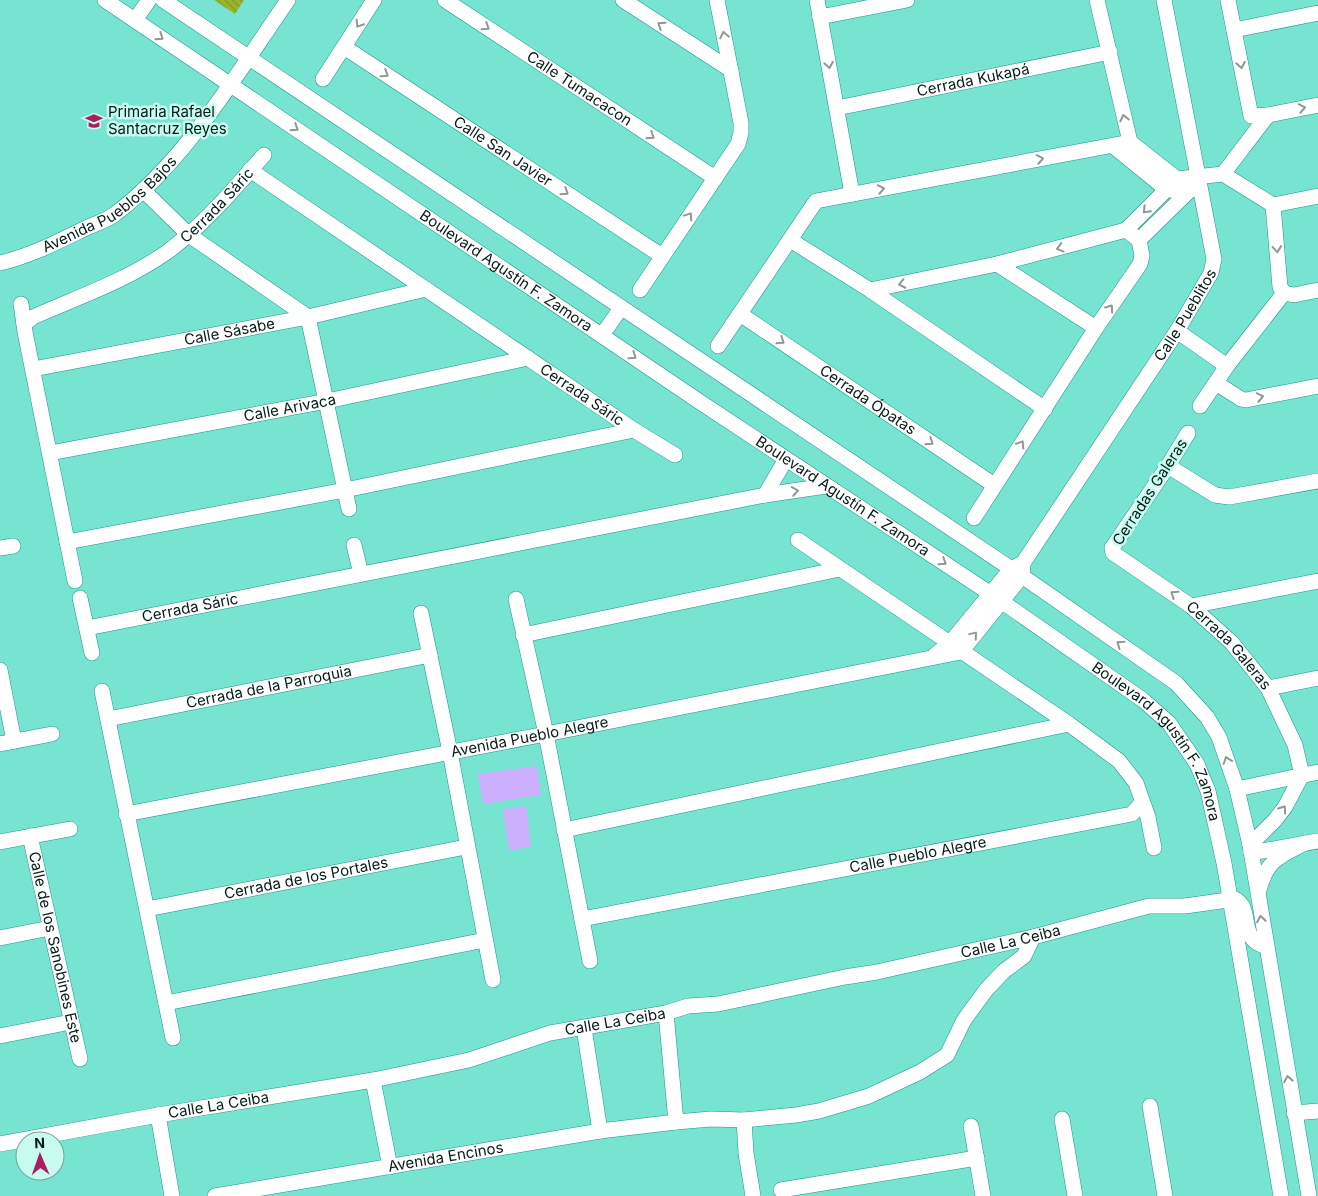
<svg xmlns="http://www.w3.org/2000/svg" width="1318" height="1196" font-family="Inter,sans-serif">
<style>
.pitch{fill:#cbaefd}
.building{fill:url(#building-back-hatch)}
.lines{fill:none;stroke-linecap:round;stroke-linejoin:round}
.minor-casing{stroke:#179887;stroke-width:16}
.minor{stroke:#fff;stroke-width:15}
.oneway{stroke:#8e9997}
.labels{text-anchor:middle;stroke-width:5;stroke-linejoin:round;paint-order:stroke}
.street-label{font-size:15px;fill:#041c18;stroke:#c8fbf0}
.poi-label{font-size:15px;fill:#041c18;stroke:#c8fbf0;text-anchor:start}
</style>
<defs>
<pattern id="building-back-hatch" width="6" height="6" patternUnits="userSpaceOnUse" patternTransform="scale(1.25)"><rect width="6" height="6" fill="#99b52d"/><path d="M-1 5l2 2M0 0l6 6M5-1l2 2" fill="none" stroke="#829b27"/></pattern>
</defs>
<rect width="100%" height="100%" fill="#76e4d1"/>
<path class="pitch" d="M537,766L541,795L483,804L478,774Z
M526,806L531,847L509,850L503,809Z"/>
<path class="building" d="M214,0H244L235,14Z"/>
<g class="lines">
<g class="minor-casing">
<g id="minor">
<path id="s1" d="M105,0L700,402L991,594L1143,700L1169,723L1197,764L1208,791L1224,863L1281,1196"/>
<path d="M163,0L1022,576L1176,683L1207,717L1219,737L1237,789L1250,845L1309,1196"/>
<path id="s2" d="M445,0L715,178"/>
<path d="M623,0L731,70"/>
<path d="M817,0L852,194"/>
<path d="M1097,0L1130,142L1177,179"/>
<path d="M1228,0L1251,116L1268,115L1318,105"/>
<path d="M820,17L907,0"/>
<path d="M135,20L149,0"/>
<path d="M1234,30L1318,13"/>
<path id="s3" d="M344,47L662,256"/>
<path d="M323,79L374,0"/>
<path id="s4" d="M837,108L1110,52"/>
<path d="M1113,146L1166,189L1177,191H1189"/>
<path id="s5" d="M250,170L634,430L675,455"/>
<path d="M1223,174L1273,205L1318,196"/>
<path d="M1223,174L1268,115"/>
<path d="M143,190L189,235L308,317L349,509"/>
<path d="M1273,205L1280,287L1284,293"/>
<path d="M1126,230L1177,179L1223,174"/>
<path d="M1139,240L1189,191L1191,187"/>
<path d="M789,241H792L870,290L1045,409"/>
<path id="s6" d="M0,263C30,256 57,242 84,229C94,224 106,221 115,214C185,162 238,72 288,0"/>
<path d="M997,264L1096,328"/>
<path d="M640,290L738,144L741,133V123L717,0"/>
<path d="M870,290L997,264L1126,230L1139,240L1142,256L1140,264L1096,328L974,518"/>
<path d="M1284,293L1294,295L1318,290"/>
<path d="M21,304L25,332L75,581"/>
<path id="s7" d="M740,314L994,485"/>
<path id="s8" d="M24,324L33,317C78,297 126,281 167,252C204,225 234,189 264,155"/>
<path d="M1177,331L1227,366"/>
<path d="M602,335L621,308"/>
<path d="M718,346L816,201L1130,142"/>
<path id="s9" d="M33,369L308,317L426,289"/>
<path d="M1216,383L1241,399L1246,400L1318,386"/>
<path d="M1200,406L1227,366L1284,293"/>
<path id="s10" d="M1188,433L1168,466L1112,548L1113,553L1191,606L1232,643L1268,688L1295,745L1302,775L1285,807L1275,820L1250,845"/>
<path id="s11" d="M50,453L327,401L528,358"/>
<path d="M1168,466L1215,495L1229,497L1318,481"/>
<path d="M765,495L786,459"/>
<path d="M798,540L1069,724L1119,761L1136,783L1148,817L1154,848"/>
<path d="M67,542L345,490L634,430"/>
<path d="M354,545L361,574"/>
<path d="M0,548L13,546"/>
<path d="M80,598L92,653"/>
<path d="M516,599L546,734L590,961"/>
<path d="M1191,606L1318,581"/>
<path d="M421,613L450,752L493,980"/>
<path id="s12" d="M87,628L765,495L826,486"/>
<path d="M523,635L840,569"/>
<path id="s13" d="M935,655L949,644L1011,569L1023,563L1177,331L1211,273L1214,259L1164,0"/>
<path d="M0,670L14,741"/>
<path d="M1268,688L1318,678"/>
<path d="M102,691L173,1038"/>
<path id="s14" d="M108,719L430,655"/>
<path d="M0,744L52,734"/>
<path d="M1237,789L1318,772"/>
<path id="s15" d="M126,814L546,734L961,652L1022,576L1023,563"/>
<path d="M564,830L1069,724"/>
<path id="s16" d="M30,836L80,1059"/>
<path d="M0,842L70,829"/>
<path d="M1251,853L1318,841"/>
<path d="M1259,890C1267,860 1278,857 1305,843"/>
<path id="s17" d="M147,909L466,847"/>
<path id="s18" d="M582,919L1132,814L1142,802"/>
<path d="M0,938L50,928"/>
<path d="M166,1003L485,940"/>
<path d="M666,1013L676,1122"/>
<path d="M584,1028L600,1131"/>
<path d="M0,1036L71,1022"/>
<path d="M373,1080L390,1167"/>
<path d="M1150,1106L1165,1196"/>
<path d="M1294,1113L1318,1111"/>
<path d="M158,1115L172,1196"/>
<path d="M1062,1119L1075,1196"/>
<path d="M744,1120L746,1153L753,1196"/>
<path d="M971,1126L983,1196"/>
<path id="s19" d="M0,1144L158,1115L373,1080L469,1060L550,1033L666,1013L688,1006L718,1004L845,977L877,972L1033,937L1149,906H1185L1235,899C1253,907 1238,942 1266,946"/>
<path d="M781,1190L977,1158"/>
<path id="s20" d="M215,1196L600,1131L676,1122L711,1119L744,1120L796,1115L819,1111L869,1096L920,1072L947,1055L964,1020L986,990L1004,971L1024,956L1033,937"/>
</g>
</g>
<use href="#minor" class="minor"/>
</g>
<defs><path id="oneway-chevron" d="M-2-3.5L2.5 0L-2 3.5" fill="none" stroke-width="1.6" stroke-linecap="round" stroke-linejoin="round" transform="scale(1.25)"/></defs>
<g class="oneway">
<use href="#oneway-chevron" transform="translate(359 24) rotate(122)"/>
<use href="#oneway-chevron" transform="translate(661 25) rotate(-147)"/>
<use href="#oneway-chevron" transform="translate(486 27) rotate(33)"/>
<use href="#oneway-chevron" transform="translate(724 35) rotate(-102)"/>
<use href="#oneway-chevron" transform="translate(160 37) rotate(34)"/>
<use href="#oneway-chevron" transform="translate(829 65) rotate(80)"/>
<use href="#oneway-chevron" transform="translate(1241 65) rotate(80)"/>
<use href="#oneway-chevron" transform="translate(385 74) rotate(33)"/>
<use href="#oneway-chevron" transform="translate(1302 108) rotate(-11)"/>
<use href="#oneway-chevron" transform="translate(1124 118) rotate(-103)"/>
<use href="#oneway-chevron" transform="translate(295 128) rotate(34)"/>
<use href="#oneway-chevron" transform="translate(651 136) rotate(33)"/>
<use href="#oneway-chevron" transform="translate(1040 159) rotate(-11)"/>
<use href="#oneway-chevron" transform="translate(881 189) rotate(-11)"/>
<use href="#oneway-chevron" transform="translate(565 192) rotate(33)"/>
<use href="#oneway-chevron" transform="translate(1146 210) rotate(134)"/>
<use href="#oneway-chevron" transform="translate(689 216) rotate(-56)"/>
<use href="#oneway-chevron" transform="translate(1060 248) rotate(165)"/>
<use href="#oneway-chevron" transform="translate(1277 249) rotate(85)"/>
<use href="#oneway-chevron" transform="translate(902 284) rotate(168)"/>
<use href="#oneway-chevron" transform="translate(1110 308) rotate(-55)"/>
<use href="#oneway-chevron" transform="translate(781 341) rotate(34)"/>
<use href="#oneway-chevron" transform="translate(633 356) rotate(34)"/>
<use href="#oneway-chevron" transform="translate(1260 397) rotate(-11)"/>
<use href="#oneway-chevron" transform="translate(930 442) rotate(34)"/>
<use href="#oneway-chevron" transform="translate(1021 444) rotate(-57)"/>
<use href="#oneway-chevron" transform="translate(795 491) rotate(-9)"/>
<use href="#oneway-chevron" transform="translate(943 562) rotate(33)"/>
<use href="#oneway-chevron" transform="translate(1174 594) rotate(-146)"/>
<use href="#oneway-chevron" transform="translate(974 635) rotate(-50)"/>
<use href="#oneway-chevron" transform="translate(1120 644) rotate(-145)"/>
<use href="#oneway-chevron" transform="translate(1227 760) rotate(-109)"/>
<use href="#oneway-chevron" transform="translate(1283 809) rotate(-55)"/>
<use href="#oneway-chevron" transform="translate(1261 919) rotate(-99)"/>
<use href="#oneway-chevron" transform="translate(1288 1079) rotate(-100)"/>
</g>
<defs>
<g id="school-bare" transform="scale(1.35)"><path d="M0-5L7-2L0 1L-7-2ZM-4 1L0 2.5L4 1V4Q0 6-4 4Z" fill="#ab1e5c" stroke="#c8fbf0" stroke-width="2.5" paint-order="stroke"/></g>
</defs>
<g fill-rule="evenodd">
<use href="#school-bare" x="94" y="121"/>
</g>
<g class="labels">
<g class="street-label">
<text dy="5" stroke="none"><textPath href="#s4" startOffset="139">Cerrada Kukapá</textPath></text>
<text dy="5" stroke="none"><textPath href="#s2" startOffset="161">Calle Tumacacon</textPath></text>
<text dy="5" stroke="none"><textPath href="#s3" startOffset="190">Calle San Javier</textPath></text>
<text dy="5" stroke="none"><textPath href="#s6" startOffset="126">Avenida Pueblos Bajos</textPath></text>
<text dy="5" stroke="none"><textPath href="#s8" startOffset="229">Cerrada Sáric</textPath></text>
<text dy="5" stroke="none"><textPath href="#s1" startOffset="484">Boulevard Agustín F. Zamora</textPath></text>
<text dy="5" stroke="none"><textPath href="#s13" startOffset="425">Calle Pueblitos</textPath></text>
<text dy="5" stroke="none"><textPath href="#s9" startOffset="200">Calle Sásabe</textPath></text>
<text dy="5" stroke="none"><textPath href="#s5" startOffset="401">Cerrada Sáric</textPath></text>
<text dy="5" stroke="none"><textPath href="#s7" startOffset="154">Cerrada Ópatas</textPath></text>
<text dy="5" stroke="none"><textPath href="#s11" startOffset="244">Calle Arivaca</textPath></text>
<text transform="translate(1150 492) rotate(-57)" y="5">Cerradas Galeras</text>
<text dy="5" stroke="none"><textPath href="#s1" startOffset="889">Boulevard Agustín F. Zamora</textPath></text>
<text dy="5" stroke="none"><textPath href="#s12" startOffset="105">Cerrada Sáric</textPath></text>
<text dy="5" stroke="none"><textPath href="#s10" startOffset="292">Cerrada Galeras</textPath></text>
<text dy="5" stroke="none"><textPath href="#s14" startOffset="164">Cerrada de la Parroquia</textPath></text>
<text dy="5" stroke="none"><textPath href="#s15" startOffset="411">Avenida Pueblo Alegre</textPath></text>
<text dy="5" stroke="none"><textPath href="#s1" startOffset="1294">Boulevard Agustín F. Zamora</textPath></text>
<text dy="5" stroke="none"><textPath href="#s18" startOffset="342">Calle Pueblo Alegre</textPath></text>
<text dy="5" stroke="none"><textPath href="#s17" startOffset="162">Cerrada de los Portales</textPath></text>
<text dy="5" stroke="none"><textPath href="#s19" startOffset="1032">Calle La Ceiba</textPath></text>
<text dy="5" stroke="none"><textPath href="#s16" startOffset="114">Calle de los Sanobines Este</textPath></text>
<text dy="5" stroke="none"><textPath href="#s19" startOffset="628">Calle La Ceiba</textPath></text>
<text dy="5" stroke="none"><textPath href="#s19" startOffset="222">Calle La Ceiba</textPath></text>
<text dy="5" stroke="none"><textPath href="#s20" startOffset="234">Avenida Encinos</textPath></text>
</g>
<g class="poi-label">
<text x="108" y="117">Primaria Rafael<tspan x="108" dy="17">Santacruz Reyes</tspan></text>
</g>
</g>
<g transform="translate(40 1156) rotate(358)"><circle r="24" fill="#c8fbf0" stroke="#7aa29a"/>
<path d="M0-4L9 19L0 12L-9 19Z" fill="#ab1e5c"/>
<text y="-8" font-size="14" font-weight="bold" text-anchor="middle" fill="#041c18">N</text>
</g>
</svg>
